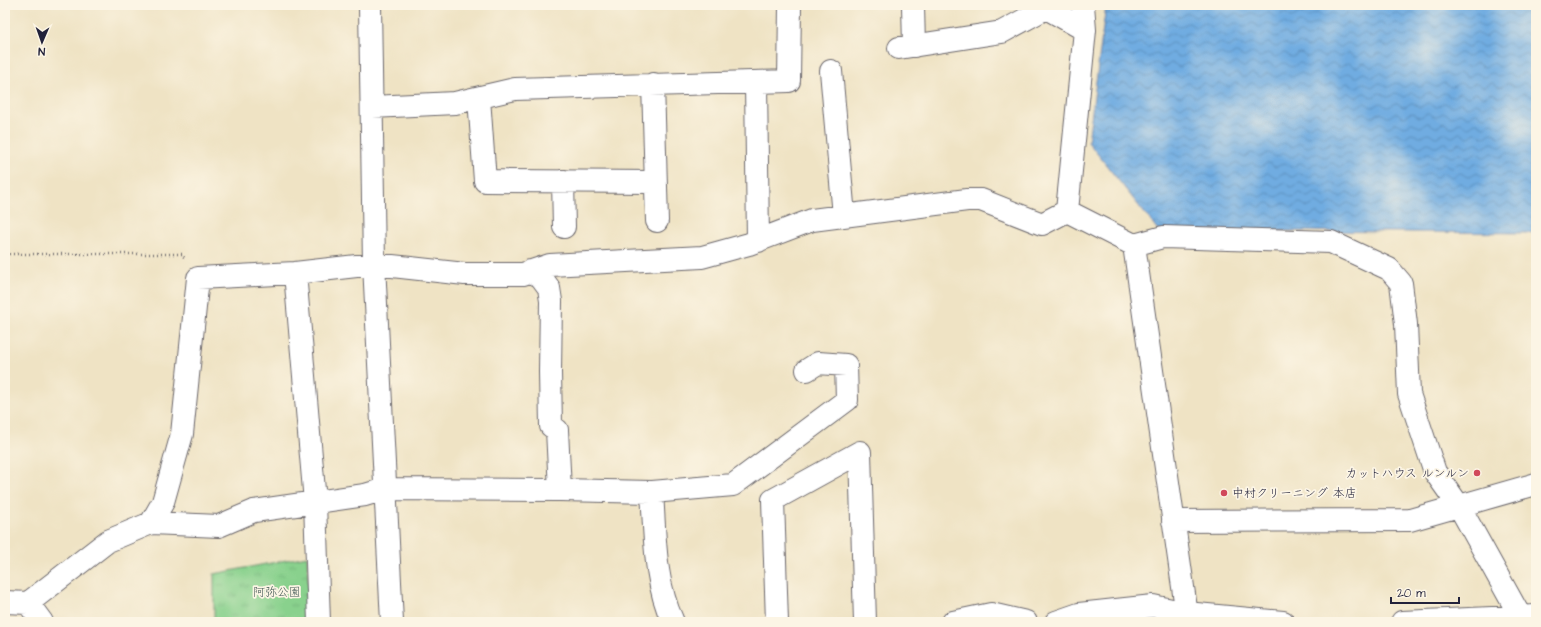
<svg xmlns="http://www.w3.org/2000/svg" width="1541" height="627" font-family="'Architects Daughter','Klee One',sans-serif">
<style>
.grass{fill:url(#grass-tufts);stroke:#567a64}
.water{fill:url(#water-waves);stroke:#48678e}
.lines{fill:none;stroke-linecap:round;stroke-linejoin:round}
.minor-casing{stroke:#6a666b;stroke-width:24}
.path{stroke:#6a666b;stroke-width:2.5;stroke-dasharray:1 3;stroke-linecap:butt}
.minor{stroke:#fff;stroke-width:22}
.poi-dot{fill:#d1495b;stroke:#fcf5e5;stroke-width:1.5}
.labels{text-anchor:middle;stroke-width:3.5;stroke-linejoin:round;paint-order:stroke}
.poi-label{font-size:12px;fill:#22223b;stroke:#fcf5e5;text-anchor:end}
.park-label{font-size:12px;fill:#415754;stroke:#fcf5e5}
</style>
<defs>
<pattern id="grass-tufts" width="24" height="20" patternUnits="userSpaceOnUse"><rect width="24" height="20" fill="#89d18d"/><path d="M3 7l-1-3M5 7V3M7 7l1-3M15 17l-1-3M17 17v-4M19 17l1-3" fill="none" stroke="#76b37b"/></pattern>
<pattern id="water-waves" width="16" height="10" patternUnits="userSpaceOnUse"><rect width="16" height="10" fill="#6face1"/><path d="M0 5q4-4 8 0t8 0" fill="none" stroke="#5b8cb8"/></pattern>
</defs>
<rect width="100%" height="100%" fill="#fcf5e5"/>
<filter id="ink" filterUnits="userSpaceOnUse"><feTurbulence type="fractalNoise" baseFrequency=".025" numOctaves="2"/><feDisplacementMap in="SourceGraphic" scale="8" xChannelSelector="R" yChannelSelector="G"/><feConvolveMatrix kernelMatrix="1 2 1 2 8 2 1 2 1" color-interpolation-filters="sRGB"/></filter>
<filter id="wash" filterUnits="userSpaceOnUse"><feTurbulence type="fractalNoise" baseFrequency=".012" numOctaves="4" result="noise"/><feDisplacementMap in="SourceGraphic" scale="16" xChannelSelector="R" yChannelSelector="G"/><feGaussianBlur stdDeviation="0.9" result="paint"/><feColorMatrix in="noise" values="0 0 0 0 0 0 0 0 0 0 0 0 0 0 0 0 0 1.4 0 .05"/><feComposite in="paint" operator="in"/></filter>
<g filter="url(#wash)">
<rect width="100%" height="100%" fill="#efe3c4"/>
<path class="grass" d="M307,556L310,622H214V574Z"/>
<path class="water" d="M1106,5H1536V233L1158,230L1088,142Z"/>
</g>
<g filter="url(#ink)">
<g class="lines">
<g class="minor-casing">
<path id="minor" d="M370,5L374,264L392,622
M913,5L914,46
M1041,5L1085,30
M1083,5L1085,30L1067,211L1134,245L1188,622
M899,48L1002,32L1046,8
M831,71L844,216
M756,82L758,241
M653,84L657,221
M479,98L485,181L655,182
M372,107L455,103L515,89L789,81L790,5
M563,181L564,227
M1134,245L1163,237L1331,242L1389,269L1401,283L1406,324L1409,394L1435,472L1459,506L1520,616
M530,271L541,277L549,288L551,301L550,372L551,426L557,430L560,490
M295,273L315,502L319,622
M652,492L733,485L847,400L846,365L818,363L807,370
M1173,521L1410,520L1536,484
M151,523L163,502L182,434L198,278L295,273L374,264L465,274H523L550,265L702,257L749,244L812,220L967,200H981L1042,224L1067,211
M5,602L28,603L108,541L151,523L219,526L254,511L365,495L385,489L560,490L652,492C655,535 654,582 673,622
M28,603L42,622
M777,622L773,500L860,452L865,622
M953,622L991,614L1026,622
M1056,622L1079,614L1153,606L1186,613L1283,622
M1402,622L1536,616"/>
</g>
<path class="path" d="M5,254H182L185,259"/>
<use href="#minor" class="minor"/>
</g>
</g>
<g class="poi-dot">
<circle cx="1477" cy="473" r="4"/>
<circle cx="1224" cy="493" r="4"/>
</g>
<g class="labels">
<g class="poi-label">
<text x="1469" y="477">カットハウス ルンルン</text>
<text x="1232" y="497" text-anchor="start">中村クリーニング 本店</text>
</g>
<g class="park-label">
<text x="277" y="596">阿弥公園</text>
</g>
</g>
<rect width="1541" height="627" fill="none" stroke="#fcf5e5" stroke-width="20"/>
<g transform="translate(42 42) rotate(182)" stroke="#fcf5e5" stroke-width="3" paint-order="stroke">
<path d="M0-3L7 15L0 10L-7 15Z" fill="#22223b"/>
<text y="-6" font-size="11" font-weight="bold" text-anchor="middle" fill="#22223b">N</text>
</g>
<path d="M1391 597v6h68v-6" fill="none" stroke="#22223b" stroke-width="2"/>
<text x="1397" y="597" font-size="12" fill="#22223b" stroke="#fcf5e5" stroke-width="3" paint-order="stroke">20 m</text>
</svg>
